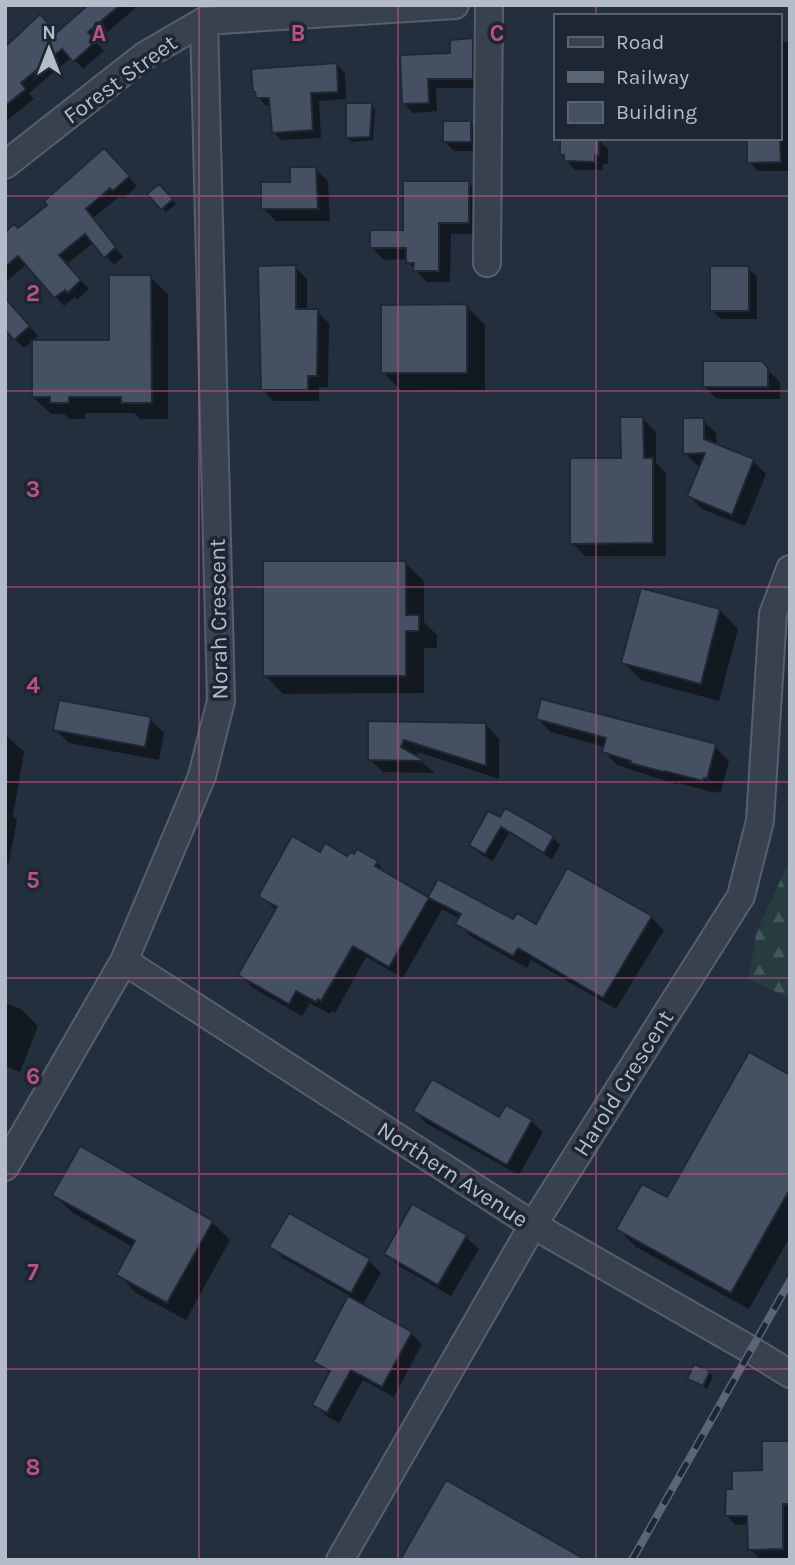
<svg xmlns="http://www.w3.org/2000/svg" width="795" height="1565" font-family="Karla,sans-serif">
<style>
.forest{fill:url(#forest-firs)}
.shadow{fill:#0007}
.building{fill:#455162;stroke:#1f2835;stroke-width:2}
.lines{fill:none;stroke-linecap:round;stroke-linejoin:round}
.minor-casing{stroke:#565f6c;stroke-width:30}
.minor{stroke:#38414e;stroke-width:26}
.rail-casing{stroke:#5a6575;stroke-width:8}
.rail{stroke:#1d2633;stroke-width:5;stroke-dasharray:16;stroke-linecap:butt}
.grid{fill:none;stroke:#bd5182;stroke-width:2;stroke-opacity:0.55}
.labels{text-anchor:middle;stroke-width:7;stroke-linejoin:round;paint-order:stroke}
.street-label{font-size:23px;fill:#b4bcc9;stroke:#1d2633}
.grid-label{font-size:23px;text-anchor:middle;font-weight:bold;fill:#bd5182;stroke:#1d2633;stroke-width:7;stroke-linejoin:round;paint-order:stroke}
</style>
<defs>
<pattern id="forest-firs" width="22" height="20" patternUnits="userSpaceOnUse" patternTransform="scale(1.75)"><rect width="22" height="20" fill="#263c3f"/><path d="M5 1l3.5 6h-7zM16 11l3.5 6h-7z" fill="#435659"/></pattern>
</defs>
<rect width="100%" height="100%" fill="#242f3e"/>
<path class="forest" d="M790,860V999L749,979L756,933Z"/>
<path class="shadow" d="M90,5H139L96,42L104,51L83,69L72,57L29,93L34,99L5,122V54L57,35Z
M553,39H555V122L554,121Z
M472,40L482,50L481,88H436L437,111L413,113L404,104L452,54Z
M779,42H790L789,171H758L749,162L748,138H779Z
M336,64L345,73L346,99L319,101L321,138L282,140L273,132L272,106H266L254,91Z
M371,105L375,109L373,140L352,142L347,138Z
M470,123L479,132V151H454L444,141Z
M599,140L608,149V164H603V170H575L561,154Z
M104,151L137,186L123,199L120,196L93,218L123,257L114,265L94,242L66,265L89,289L77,300L75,297L64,306L27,264L5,283V233L18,231L49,205Z
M315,169L328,181L330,221H276L263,208L292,184Z
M468,182L480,194V234H451L450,282H427L408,262V259L384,260L372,248L405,231Z
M159,186L176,204L166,212L150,195Z
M295,267L307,279V311H317L329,323L328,387H319V401H273L262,389Z
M748,268L757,277V319H721L712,310Z
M150,277L168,294V419H140L134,413H85V419H70L64,414H51L33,397L111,341Z
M466,306L485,325V390L401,391L383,372Z
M23,319L38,336L24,348L15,339Z
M761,363L780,382V399H717L705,387Z
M642,418L656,432V463L666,473V556H585L572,543L622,460Z
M703,420L716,433L717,446L753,461L766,474L745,526L702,509L689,496L702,466H698L685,453Z
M405,563L424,581V622L437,635V648H424V693L283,694L265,675Z
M720,610L738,629L719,701L641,680L623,662Z
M150,719L164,733L159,760L69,743L55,729Z
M538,719L715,747L729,761L721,792L717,791L716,793L678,783V785L617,765L604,751L605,747L551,732Z
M370,723L486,725L499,739V779L418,752L416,757L435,773L383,772L369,759Z
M5,734L24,752L13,816L17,820L9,863L5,862Z
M488,813L553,838L560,845L552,859L509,833L493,861L479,853L471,845Z
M357,851L377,863L389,876L429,899L439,881L514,922L536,926L568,870L651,917L664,930L616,1009L531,960L527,968L470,936L458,923L460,919L442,909L403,978L366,957L335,1013L332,1011L330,1014L310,1003L302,1016L253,988L241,975L277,911L261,896L320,854L347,858L354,856Z
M5,1003L21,1009L38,1026L20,1072L5,1066Z
M790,1077V1237L749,1309L636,1247L618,1229L668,1200Z
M415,1111L531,1121L543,1132L519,1175L426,1123Z
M54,1195L212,1222L230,1240L186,1320L136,1293L118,1274L133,1247L73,1213Z
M466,1237L479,1249L451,1296L399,1266L386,1253Z
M271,1246L369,1261L381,1273L362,1306L411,1333L422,1344L394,1397L363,1380L339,1423L326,1416L314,1404L330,1374L316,1361L350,1296L283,1258Z
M709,1372L713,1376L707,1389L689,1378Z
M789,1443L790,1560H761L750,1549L749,1524L736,1525L727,1516L734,1491L764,1471Z"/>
<path class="building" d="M88,5H120L88,32L96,41L73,62L62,49L21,83L26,89L5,106V47L40,14L56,33Z
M473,38V79H428L429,103L402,104L400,55L450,53V40Z
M337,63L338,92L311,93L313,130L272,133L269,98H256L255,92H253L251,69Z
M346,103H372L370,137L346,138Z
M443,121H471V142H443Z
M560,138H599V155H595V162L564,161V155H560Z
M780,139L781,162L747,163V140Z
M104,148L130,176L113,191L110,188L86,209L116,247L104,258L85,234L59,255L81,280L68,293L65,290L54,298L18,256L5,267V232L14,224L18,228L47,205L44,201Z
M290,167H316L318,209H261V182H290Z
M403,181H469V223H439V271H413L414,263H406V248H370V230H403Z
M159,184L173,199L161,210L147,194Z
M296,265V309H318L317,376H308V390H261L258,266Z
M710,266H749V311H710Z
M109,275H151L152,403H121V397H69V403H50V397H32V340H109Z
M5,298L30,326L14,340L5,330Z
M467,304V373H381V305Z
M703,361H762L768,368V387H703Z
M620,417H643L644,458H653V543L570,544V458H621Z
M683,418H704V439L754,459L732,515L687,496L705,453L683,454Z
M263,561H406V615H419V631H406V676H263Z
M641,588L720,609L701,684L621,663Z
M541,699L713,743L716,745L707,779L704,778L703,781L665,771L664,772L630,763L631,761L602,752L606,738L536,719Z
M59,700L151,717L145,747L53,730Z
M368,721L486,723V766L404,740L401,747L425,761L368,760Z
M505,808L554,836L544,853L501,827L485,854L469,845L488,811L500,817Z
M292,836L320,852L325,843L347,856L351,852L354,854L357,849L378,861L375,866L428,897L438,879L513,919L517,913L536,924L567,868L652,916L603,998L518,948L513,956L455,924L461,914L429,898L389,967L353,946L321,1001L318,999L316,1002L296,991L289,1004L238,975L277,907L259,897L260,893Z
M749,1052L790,1075V1189L731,1293L616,1229L642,1184L667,1197Z
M432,1079L499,1117L506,1105L532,1120L507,1165L413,1111Z
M80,1146L213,1221L167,1303L116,1275L135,1241L52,1195Z
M412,1204L467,1235L438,1285L384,1254Z
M289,1213L370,1259L351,1293L269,1247Z
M348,1296L412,1332L382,1387L351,1370L327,1413L312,1405L330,1371L313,1362Z
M694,1364L710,1371L703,1386L687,1379Z
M762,1441H789L790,1504H783V1549L748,1550L747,1516H725L726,1489H732V1471L762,1470Z
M446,1480L586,1560H400Z"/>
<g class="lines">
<g class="minor-casing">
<path id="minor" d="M5,165L144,56L204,21L455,5
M487,263L489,5
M124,961L533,1225L751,1350L790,1374
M5,1167L124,961L202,776L221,701L204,21
M340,1560L533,1225L741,896L760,821L773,614L790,569"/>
</g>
<use href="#minor" class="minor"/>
<g class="rail-casing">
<path id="rail" d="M632,1560L790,1281"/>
</g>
<use href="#rail" class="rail"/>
</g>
<path class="grid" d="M199,5V1560M398,5V1560M596,5V16M596,138V1560M5,196H790M5,391H790M5,587H790M5,782H790M5,978H790M5,1174H790M5,1369H790"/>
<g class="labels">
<g class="street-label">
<text transform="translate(120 79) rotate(-36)" y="8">Forest Street</text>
<text transform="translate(218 619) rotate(-91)" y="8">Norah Crescent</text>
<text transform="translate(623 1083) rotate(-58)" y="8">Harold Crescent</text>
<text transform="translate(453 1174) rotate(33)" y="8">Northern Avenue</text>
</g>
</g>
<g class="grid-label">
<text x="99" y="41">A</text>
<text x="298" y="41">B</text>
<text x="497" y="41">C</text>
<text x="33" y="301">2</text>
<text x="33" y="497">3</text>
<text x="33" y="693">4</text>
<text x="33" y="888">5</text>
<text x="33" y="1084">6</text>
<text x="33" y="1280">7</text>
<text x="33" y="1475">8</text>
</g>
<rect width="795" height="1565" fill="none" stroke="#b4bcc9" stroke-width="14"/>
<rect x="554" y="14" width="228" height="126" fill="#1d2633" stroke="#59626f" stroke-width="2"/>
<rect x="568" y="37" width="35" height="10" fill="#38414e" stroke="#59626f" stroke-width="2"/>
<text x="616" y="49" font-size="21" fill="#b4bcc9">Road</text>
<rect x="568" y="72" width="35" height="10" fill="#5a6575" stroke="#59626f" stroke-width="2"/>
<text x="616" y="84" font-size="21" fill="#b4bcc9">Railway</text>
<rect x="568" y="102" width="35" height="21" fill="#455162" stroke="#59626f" stroke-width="2"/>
<text x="616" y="119" font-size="21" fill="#b4bcc9">Building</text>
<g transform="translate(49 49)" stroke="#1d2633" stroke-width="5" paint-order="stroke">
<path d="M0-5L12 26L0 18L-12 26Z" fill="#b4bcc9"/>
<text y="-10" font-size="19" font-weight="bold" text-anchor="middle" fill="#b4bcc9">N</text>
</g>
</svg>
